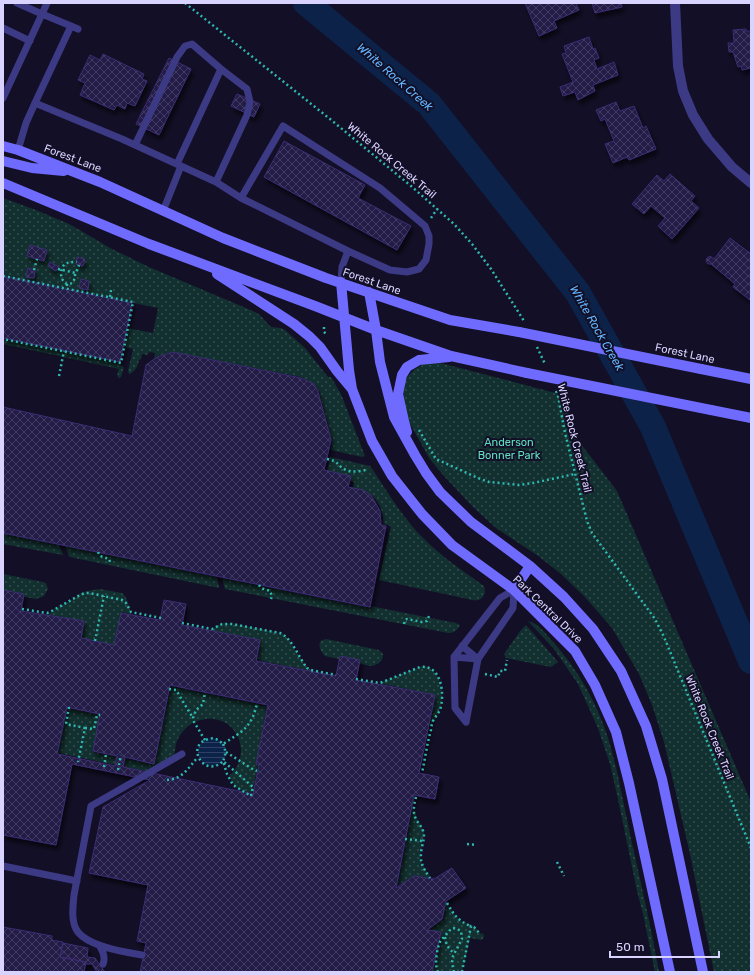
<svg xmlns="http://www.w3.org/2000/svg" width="754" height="975" font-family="Rubik,sans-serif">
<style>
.green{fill:url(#green-dots)}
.water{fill:url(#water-rules)}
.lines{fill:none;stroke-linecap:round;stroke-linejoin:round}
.river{stroke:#0c2248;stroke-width:26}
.building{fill:url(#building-cross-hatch);stroke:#3b2d73;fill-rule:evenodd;filter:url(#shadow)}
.path{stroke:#2fb8b0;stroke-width:2.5;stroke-dasharray:2 3;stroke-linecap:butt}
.service{stroke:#3d3a85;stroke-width:7}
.minor{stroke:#3d3a85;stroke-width:10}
.secondary{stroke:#6f6bff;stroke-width:10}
.secondary-bridge{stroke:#6f6bff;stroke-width:10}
.labels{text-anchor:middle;stroke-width:4;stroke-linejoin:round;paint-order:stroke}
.street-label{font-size:11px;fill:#d9d4ff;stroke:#130f26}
.park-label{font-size:11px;fill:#5fe0c0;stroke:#130f26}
.water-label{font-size:12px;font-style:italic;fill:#62b6ff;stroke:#130f26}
</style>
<defs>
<pattern id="green-dots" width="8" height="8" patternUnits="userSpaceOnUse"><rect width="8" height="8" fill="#12302f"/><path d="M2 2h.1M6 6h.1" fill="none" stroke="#344d4e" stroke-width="1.8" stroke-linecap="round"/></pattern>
<pattern id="water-rules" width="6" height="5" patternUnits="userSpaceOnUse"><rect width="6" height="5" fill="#0c2248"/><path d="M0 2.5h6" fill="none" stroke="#2f4163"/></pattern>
<pattern id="building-cross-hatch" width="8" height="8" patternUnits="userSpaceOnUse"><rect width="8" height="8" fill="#241b47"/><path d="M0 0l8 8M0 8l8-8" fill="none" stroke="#433b63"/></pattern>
<filter id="shadow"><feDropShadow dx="2.5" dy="4.5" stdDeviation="2" flood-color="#0009"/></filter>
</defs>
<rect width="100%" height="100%" fill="#130f26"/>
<path class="green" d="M3,198L36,210L69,224L83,232L110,248L149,267L253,311L260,315L267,323L271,327L281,328L285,330L305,348L328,377H331L341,394L365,456L362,457L331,450L332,441L319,392L314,384L301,377L172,352L157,356L154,359L155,353L149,352L148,355L142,354L141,359L139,360C138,366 136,370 130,374H129L128,371L133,349L124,347L127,328L153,333L158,308L3,276Z
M3,338L120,362V365L124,367L121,377L119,378C116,376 118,372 119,369L3,344Z
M437,362L563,395L574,435L617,491L751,802V972H714L690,854L664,742L652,705L639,674L612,628L584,596L561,574L537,555L496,528L474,508L443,475L429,458L407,418L401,394L407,377L415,369L426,363Z
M330,457L370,466L373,470C388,493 403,518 423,538C441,556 463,571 484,586C486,591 485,598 478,600C476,601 471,600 468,599L379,580L391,526L383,524C384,512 378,497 366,492C362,490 357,490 353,489L354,482L326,476Z
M3,533L59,545L63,555L3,544Z
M65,546L217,577L219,588L70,557L69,556Z
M3,574L43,582L46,583L48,589L44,596L36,599L3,593Z
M222,578L370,608V606L456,623L460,625C456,633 451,634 443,632L225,589Z
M100,589L122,593C128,598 129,606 131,614L122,612L115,646L81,639L84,621L48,615L53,610L75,598L79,594L87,591Z
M528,621C539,623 547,636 555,644C579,672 597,703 608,738C612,751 615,764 618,776C622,797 627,818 631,839C641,883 651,927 659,972H655L643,914L637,891L618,799L610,764L598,728L578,684L554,649Z
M225,623L239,625L275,632L284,635L288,639L305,665L312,671L257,660L260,640L210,630L219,625Z
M526,625L558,662L551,667L506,658L504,654L521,630Z
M326,639L379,650L383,654C383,662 378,665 371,666L325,656C320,651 315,641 326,639Z
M423,666C442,669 445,695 439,711C437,717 433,722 430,727L435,695L379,683Z
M171,686L267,706L256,764L258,765L252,793C237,790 237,790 229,776C237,769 241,761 241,749C238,711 188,708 176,744C175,748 175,752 174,756L145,771L58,753L67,708L100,714L93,752L154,764Z
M413,805L417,819L422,827L424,833L420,856L421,862L424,867L432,880L412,877L397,886Z
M446,902L454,914L461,921L474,926L481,934L483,933L484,937L482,940L470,938L462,972H432L441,932L427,930L443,919Z"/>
<path class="water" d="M198 752a14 14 0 1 1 28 0a14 14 0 1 1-28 0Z"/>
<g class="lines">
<path class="river" d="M306,3L429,104L578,293L653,427L751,661"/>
</g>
<path class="building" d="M525,3H576L579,10L554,21L557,28L539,36Z
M592,3H621L622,7L595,13Z
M746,29V31H751V68L742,70L741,66L738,67L733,52H729L728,43H734L733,30Z
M589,37L593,49L595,48L599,58L594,60L597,69L614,62L618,75L593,85L595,91L578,100L575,92L563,96L560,87L573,82L562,54L566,53L564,46Z
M103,54L144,74L142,79L147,81L135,106L127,103L125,109L117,105L114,110L80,95L85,83L78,80L90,55L100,60Z
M169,58L191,69L159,135L136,124Z
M237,94L260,104L254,117L231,106Z
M616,102L620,111L634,106L643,128L646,126L656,149L629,160L627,157L613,163L605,144L614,141L605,119L601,121L596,110Z
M284,141L365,185L358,198L411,226L397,250L264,177Z
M670,174L695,196L691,201L699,208L672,239L658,226L665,218L651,206L644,214L632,204L657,175L664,181Z
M730,238L751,254V299L750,300L733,287L735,284L711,264H708L706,261L707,258L710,256L714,259Z
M30,245L47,250L44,261L27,256Z
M77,257L85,259L83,266L76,264Z
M50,262L59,267L56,271L48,266Z
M28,268L35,270L34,278L26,277Z
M3,276L132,303L120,362L3,338Z
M81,279L89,281L88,290L79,288Z
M173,352L301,378L314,384L318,392L331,440L324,470L351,476L348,487L363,490L371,495L380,511L381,525L386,526L370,607L3,533V407L132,436L146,365L157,357Z
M3,590L24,594L21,611L84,621L81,638L114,645L121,613L160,620L164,600L186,604L182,625L260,640L256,661L336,676L340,656L360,660L356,680L435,695L419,773L439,777L435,799L414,795L396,888L414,876L434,879L452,868L466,888L446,901L442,919L427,930L441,932L432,972H140L146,943L137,941L148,885L89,873L103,807L150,780L72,764L56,845L3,835ZM170,685L268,705L256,764L259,765L253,794L123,767L125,757L154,764ZM67,707L100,714L93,751L117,756L115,766L57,754Z
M3,927L52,936V940L63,942L60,957L86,962L84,972H3Z
M63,943L88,948L87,957L95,958L105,972H97L92,964H86V962L60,957Z"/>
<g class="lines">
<path class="path" d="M185,3L330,119L411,186L454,224L472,244L491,269L519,313L524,321
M431,218L437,209
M58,269L76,273
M34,270L37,259
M3,276L133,302L121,363L3,339
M67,284C61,281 60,274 62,268C65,262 70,262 77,262
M67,286V284C74,284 74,281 75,275C76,272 78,268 79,265
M110,297L111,290
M324,327V332L326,334
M537,347L545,364
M59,376L64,351
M556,391L558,396L565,433L587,521L592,533L655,619L664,637L751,848
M419,430L436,459L478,478L489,482L519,485L533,483L575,474
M327,459C339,461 337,466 346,470C352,473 360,471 366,470
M98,552L100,556L109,559L110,562V565
M259,585L261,588L270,591L272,596L271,599
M22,609L47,613L50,612L80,595L85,593H89L122,600L126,603L131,612L161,618
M182,623L212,629L222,624H232L280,633C292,638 299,658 307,668L311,670L336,675
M404,624L405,620L407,619L422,622L427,621L429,616
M95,641L104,596
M485,674L498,677L500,671H505L507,660
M356,679L380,683L420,667C442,664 445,695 440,710C438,714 435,717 433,721C432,724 431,727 431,730C427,744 425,759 422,773
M169,689L176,690L193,718
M69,707L66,724L85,728L78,762
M85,728L94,729L97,715H100
M205,740L194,722L193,718L196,710L203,704L205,692
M223,744C226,750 226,755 223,761L227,774L233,785L251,796L253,787L223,761C204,780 184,744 209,739C214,737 219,740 223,744C243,731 252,727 257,703
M226,752L254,770L257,771
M104,767L106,754
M118,770L121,755
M167,780C183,779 188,768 198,757
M416,797C414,805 412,813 417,821C420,825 423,829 424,834C424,839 423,843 422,847C419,862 422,866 430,878
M405,839L423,841
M467,844L476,845
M557,862L564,876
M447,903C454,915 458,921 471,926
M445,937C446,945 448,948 454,953
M438,972C434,966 437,946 441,940C442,938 444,938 445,936C450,930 452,925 461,931L462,939L453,956L452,963L454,972
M462,972L471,926L474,927L480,934"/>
<path class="service" d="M47,3L42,14L71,26
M3,28L30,41
M3,98L42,14L17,3
M35,103L122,139L181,166L163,211
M135,145L177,57L185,46L192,44L221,69L247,89L250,102L247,115L216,182
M18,150L26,123L35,103L71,26L78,29
M177,164L221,69
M181,166L216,182L241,198L348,251L390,270L407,272L419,269L426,260L429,244V236L425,226L380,188L283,126L241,198
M341,282L342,267L348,251
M462,646L478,659
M454,657L478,659
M466,722L455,708L454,657L500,598L514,590
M466,722L478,659L513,608L514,590
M3,866L77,881
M99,945C103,951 106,957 103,964
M142,955C124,952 85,946 76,929C71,919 73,906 74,895L91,806L182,754"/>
<path class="minor" d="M675,3L678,66L683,91L693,115L708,139L732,167L751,183"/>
<path class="secondary" d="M3,146L18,150L100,182L223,238L326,278L450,320L519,332
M3,161L32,168L64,171
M3,183L149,244L315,306L376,330L451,356L527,373
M217,274L294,324L310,337L320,347L337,371L352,389
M341,282L349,370L352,389L372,441L392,476L422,514L452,545L514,590L575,651L595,685L616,732L629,783L670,972
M369,292L376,330L380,362L394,417L415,455L426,473L440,492L471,522L530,566L564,597L593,629L621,671L646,726L662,779L703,972
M701,369L751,379
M711,410L751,418
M407,432L404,421L398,394L402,375L407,367L419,360L449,357
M514,590L530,566"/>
<path class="secondary-bridge" d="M519,332L701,369
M527,373L711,410"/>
</g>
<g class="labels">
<g class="street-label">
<text transform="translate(73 158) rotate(21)" y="4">Forest Lane</text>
<text transform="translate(392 160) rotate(40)" y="4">White Rock Creek Trail</text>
<text transform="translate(372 281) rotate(19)" y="4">Forest Lane</text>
<text transform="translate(685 353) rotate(12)" y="4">Forest Lane</text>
<text transform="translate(575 438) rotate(76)" y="4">White Rock Creek Trail</text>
<text transform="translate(548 609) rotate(44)" y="4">Park Central Drive</text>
<text transform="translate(710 727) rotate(68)" y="4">White Rock Creek Trail</text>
</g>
<g class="park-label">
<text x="509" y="446">Anderson<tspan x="509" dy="13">Bonner Park</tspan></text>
</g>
<g class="water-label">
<text transform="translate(395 77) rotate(41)" y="4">White Rock Creek</text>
<text transform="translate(597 328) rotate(60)" y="4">White Rock Creek</text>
</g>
</g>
<rect width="754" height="975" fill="none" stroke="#d9d4ff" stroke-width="8"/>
<path d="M610 951v6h109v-6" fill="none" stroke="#d9d4ff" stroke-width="2"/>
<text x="616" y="951" font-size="12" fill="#d9d4ff" stroke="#130f26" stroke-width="3" paint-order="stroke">50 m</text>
</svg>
